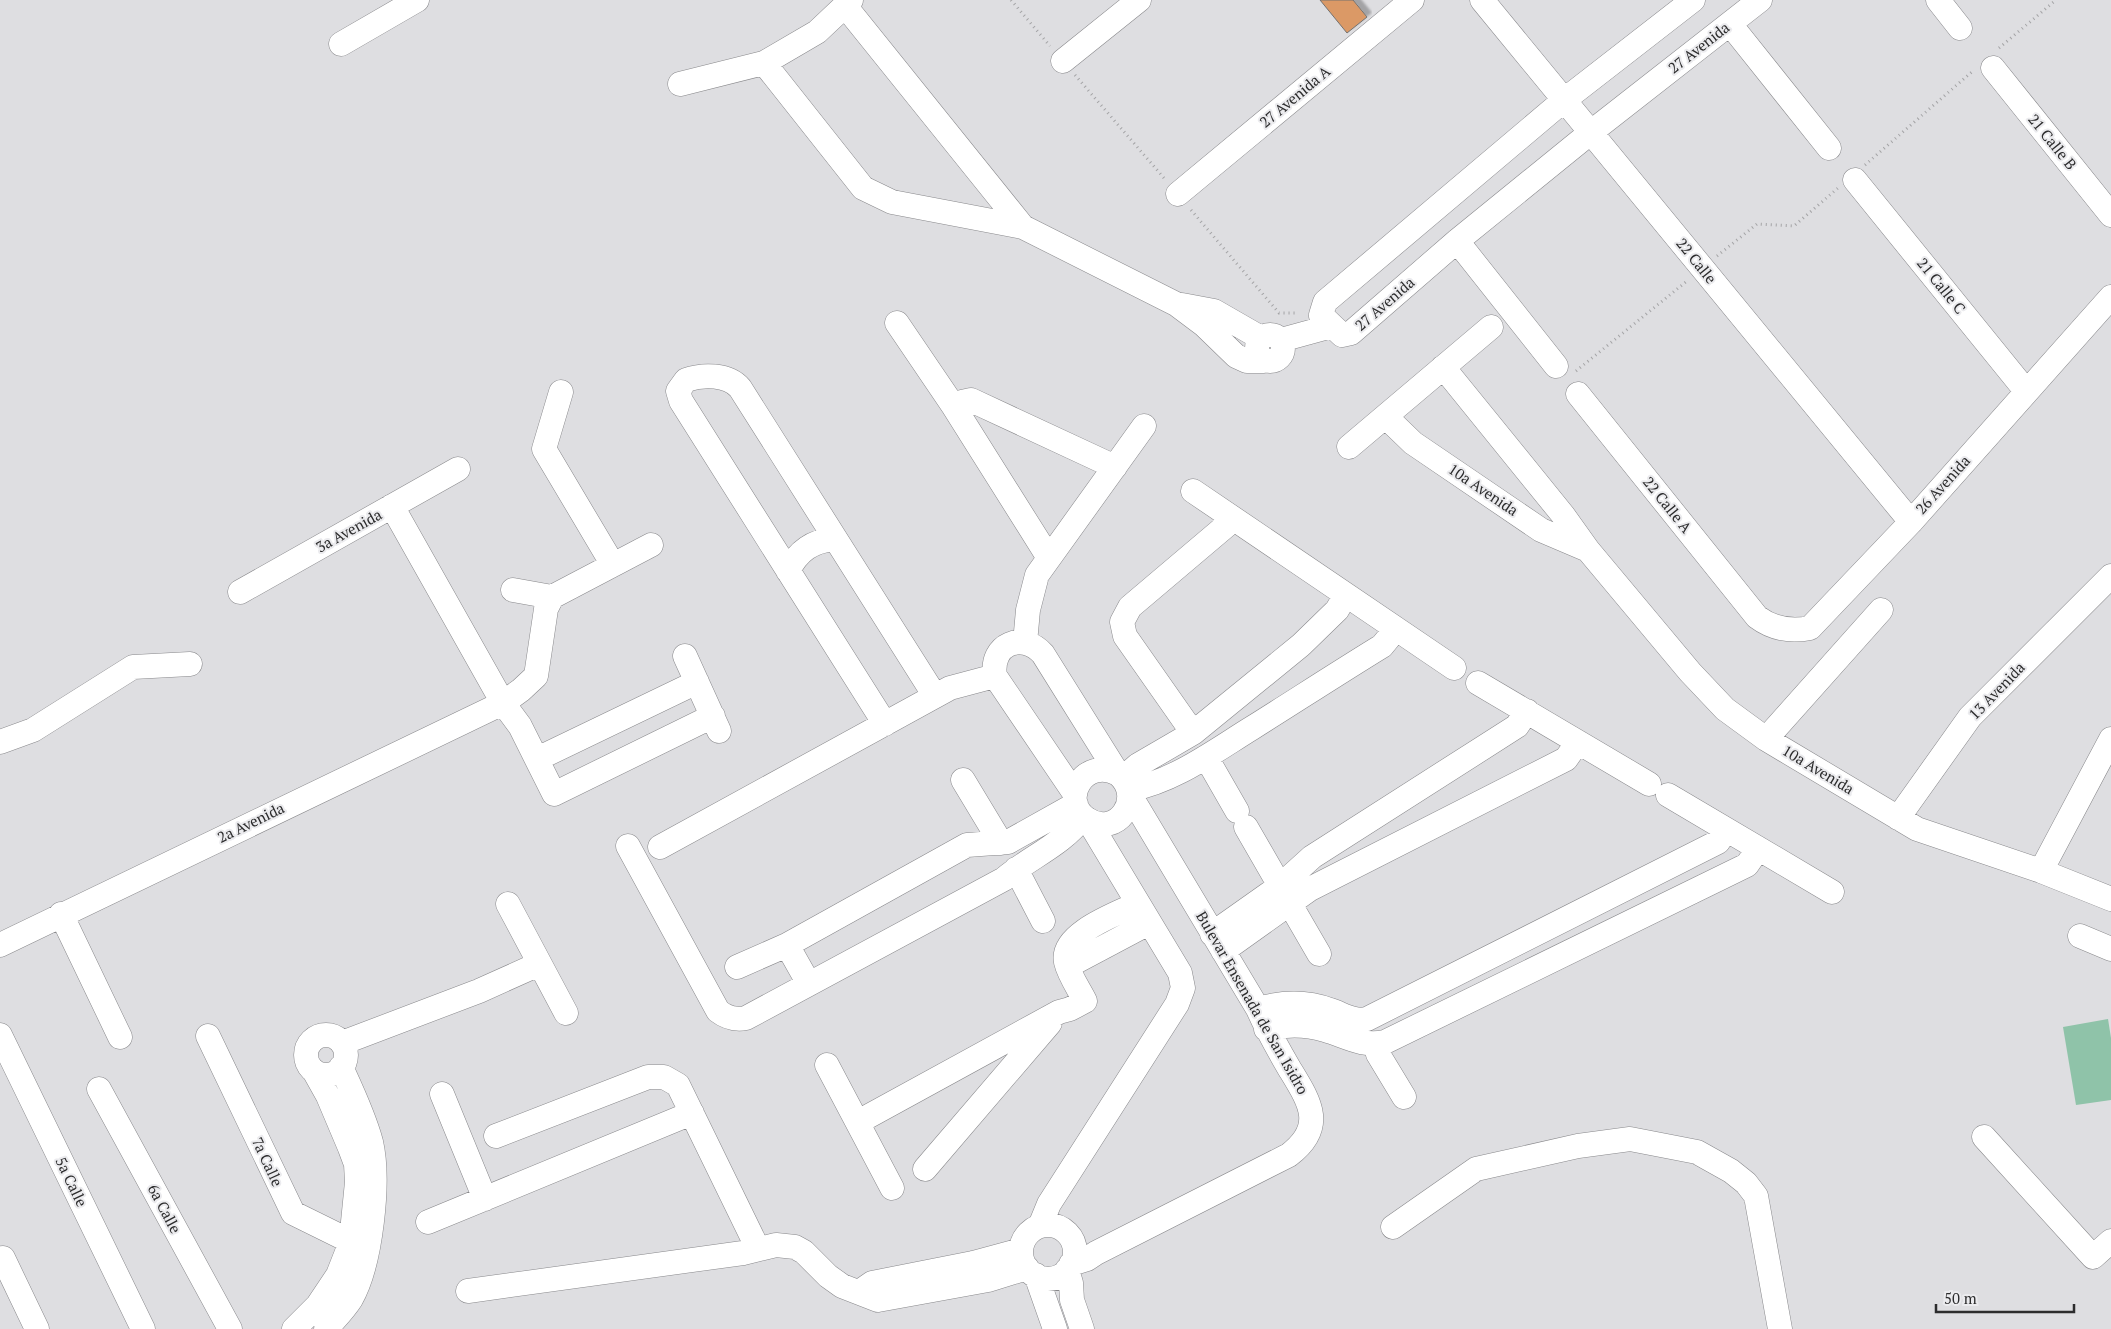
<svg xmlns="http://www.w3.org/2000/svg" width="2111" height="1329" font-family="'PT Serif',serif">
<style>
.green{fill:#8fc3a9}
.building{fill:#db9966;stroke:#747270;filter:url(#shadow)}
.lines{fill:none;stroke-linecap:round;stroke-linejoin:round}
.minor-casing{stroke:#88888b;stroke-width:25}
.path{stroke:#a4a4a6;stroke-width:3;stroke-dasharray:1 4;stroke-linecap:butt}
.minor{stroke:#fff;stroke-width:24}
.labels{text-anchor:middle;stroke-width:4;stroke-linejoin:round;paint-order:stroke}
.street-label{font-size:15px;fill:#2c2c2d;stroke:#ebebee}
</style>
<defs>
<filter id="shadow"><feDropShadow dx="4.5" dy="-4.5" stdDeviation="1" flood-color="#0004"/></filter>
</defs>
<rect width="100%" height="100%" fill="#dedee1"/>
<path class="green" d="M2108,1019L2111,1038V1100L2076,1105L2063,1027Z"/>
<path class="building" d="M1320,0H1353L1367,17L1347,33Z"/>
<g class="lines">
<g class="minor-casing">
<path id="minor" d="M1482,0L1911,522
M1693,0L1563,101L1325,302L1321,315L1342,335L1351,333L1457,241L1590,133L1760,0
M1938,0L1960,28
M846,7L1023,227L1176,304L1204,325L1236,356L1247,361H1264
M1730,24L1829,148
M341,44L417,0
M1063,61L1139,0
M764,63L863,188L892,202L1023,227
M1993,68L2111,215
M680,84L764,63L817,32L851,0
M1855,180L2026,391
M1178,194L1412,0
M1457,241L1556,366
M1182,305L1214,311L1261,338
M897,323L954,407L1049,558
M1257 348a13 13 0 1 1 26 0a13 13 0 1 1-26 0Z
M1281,340L1332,326
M561,392L544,449L613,565
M1578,394L1757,617C1773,629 1790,632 1810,628L1911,522L2111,297
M954,407L962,402L971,400L1115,467
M1386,417L1413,443L1541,530L1588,550L1563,515L1443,367
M1349,447L1491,327
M1193,491L1454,668
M392,506L503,703L520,726L554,794L713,716
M1588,550L1690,672L1725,709L1766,739L1917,829L2041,871L2111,899
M788,571C798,551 812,541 834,539
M513,590L552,597
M240,592L458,469
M1025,643L1028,610L1037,575L1144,426
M685,656L719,731
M1478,683L1649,784
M885,724L681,401L678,391L686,380C703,374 728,374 740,388L935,696
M1193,733L1125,636L1122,622L1130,607L1234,519
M1766,739L1881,610
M0,742L33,730L133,667L190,664
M1206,757L1237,811
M537,759L697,682
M1123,778L1138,765L1193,733L1301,645L1337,610L1346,595
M963,780L1001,843
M1129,790C1175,781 1213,752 1252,728C1295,701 1338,673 1382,646L1396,629
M1075,794L995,676C990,644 1022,631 1043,654L1118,774C1146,798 1116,839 1087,819C1058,800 1085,756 1118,774
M1668,795L1832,892
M1898,818L1970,717L2111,576
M1246,827L1280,886
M628,846L718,1011C727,1018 735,1020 746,1018L1004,879C1030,857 1062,845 1083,817
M660,847L950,688L995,676
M1016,869L1043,921
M2041,871L2111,739
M508,904L566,1013
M1290,904L1319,954
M61,914L120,1037
M1212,934L1280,886L1312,857L1517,726L1527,711
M2080,936L2111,949
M0,945L503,703L521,690L536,676L546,609L552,597L651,545
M787,945L809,984
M1223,951L1310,889L1566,759L1578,742
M1068,966L1149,923
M737,967L787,945L967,845L1008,842L1076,804
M1258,1009C1282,1002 1306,1001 1330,1010C1343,1014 1353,1022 1367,1019L1718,842L1726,830
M1266,1029C1287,1024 1305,1024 1325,1030C1346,1036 1361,1047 1385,1042L1747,865L1758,849
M0,1035L143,1329
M306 1055a20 20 0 1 1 40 0a20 20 0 1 1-40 0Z
M208,1036L293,1213L364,1248
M342,1043L479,991L539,964
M1375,1044L1378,1054L1404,1097
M827,1065L892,1188
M99,1089L230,1329
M442,1094L485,1199
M858,1122L1059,1012L1070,1009L1085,1001C1079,989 1069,975 1066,962C1060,934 1116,914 1137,904
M496,1136L648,1077H664L678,1085L758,1249
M1984,1137L2093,1257L2111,1241
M925,1169L1050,1023
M428,1222L692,1113
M1021 1252a27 27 0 1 1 54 0a27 27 0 1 1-54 0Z
M1040,1226L1049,1204L1177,1004L1183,988L1180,973L1088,820
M1393,1227L1476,1169L1578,1146L1630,1139L1697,1152L1731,1171L1746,1183L1756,1196L1780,1329
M3,1258L37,1329
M1071,1264L1087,1259L1096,1253L1289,1155C1327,1126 1309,1101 1289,1068C1278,1049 1267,1030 1258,1009L1130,795
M1067,1270L1071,1283L1072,1300L1082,1329
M1036,1275L1055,1329
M468,1291L743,1253L776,1245L795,1247L804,1252L828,1276L842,1286L878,1300L988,1280L1027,1268
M859,1292L872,1283L973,1263L1021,1250
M294,1329L318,1305L338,1275L351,1242L357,1182L356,1164L350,1148L328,1096L314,1071
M326,1329C334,1320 344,1310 351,1299C371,1264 380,1181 371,1142C364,1116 352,1091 341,1067"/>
</g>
<path class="path" d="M1011,0L1050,46
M1999,48L2056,0
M1075,75L1164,178
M1865,165L1974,70
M1191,210L1279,313H1295
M1717,256L1757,224L1794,226L1838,188
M1576,371L1687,281"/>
<use href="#minor" class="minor"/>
</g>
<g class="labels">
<g class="street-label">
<text transform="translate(1699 48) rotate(-38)" y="5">27 Avenida</text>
<text transform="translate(1295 97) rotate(-40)" y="5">27 Avenida A</text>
<text transform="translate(2052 142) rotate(51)" y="5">21 Calle B</text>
<text transform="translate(1696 261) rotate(51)" y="5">22 Calle</text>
<text transform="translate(1941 286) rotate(51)" y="5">21 Calle C</text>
<text transform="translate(1385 304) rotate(-41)" y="5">27 Avenida</text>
<text transform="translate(1943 485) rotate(-48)" y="5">26 Avenida</text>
<text transform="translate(1483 490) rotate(34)" y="5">10a Avenida</text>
<text transform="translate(1667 505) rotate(51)" y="5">22 Calle A</text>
<text transform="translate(349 531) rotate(-29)" y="5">3a Avenida</text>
<text transform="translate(1997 691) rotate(-46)" y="5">13 Avenida</text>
<text transform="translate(1818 770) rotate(31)" y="5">10a Avenida</text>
<text transform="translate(251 823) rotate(-26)" y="5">2a Avenida</text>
<text transform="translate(1252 1003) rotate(60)" y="5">Bulevar Ensenada de San Isidro</text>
<text transform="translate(267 1162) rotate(65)" y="5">7a Calle</text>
<text transform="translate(71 1182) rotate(64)" y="5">5a Calle</text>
<text transform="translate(164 1209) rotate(62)" y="5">6a Calle</text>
</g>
</g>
<path d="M1936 1304v8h138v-8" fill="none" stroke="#2c2c2d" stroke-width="2.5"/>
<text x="1944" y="1304" font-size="15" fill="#2c2c2d" stroke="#ebebee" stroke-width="4" paint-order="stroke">50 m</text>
</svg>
